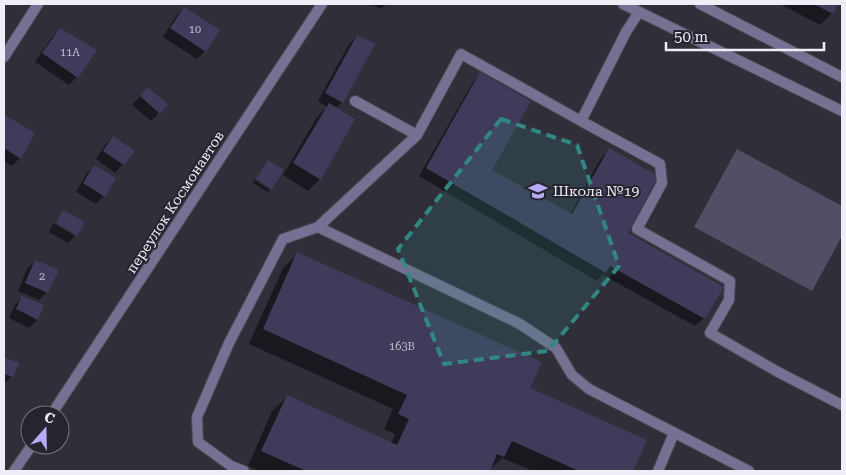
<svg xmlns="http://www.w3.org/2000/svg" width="846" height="475" font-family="'Roboto Serif',serif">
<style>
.green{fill:#514e66}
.shadow{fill:#0007}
.building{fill:#403b5a}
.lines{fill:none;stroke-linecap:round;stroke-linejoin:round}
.lane-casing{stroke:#4b4953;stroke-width:12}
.street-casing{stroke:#4b4953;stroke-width:12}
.lane{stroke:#757192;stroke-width:10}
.street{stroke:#757192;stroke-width:10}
.marked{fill:#318882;fill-opacity:0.2;stroke:#318882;stroke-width:4;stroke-dasharray:10 6;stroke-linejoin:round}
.labels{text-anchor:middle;stroke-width:4;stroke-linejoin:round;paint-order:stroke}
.number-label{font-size:11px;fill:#c3c1cf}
.poi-label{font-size:14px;fill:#efeef6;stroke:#26242f;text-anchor:start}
.street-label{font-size:14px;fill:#efeef6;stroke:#26242f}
</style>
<rect width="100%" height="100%" fill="#302e39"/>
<path class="green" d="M737,149L842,206V236L812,291L694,227Z"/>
<path class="shadow" d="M371,4H386L381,9Z
M780,4H837L832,13L820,25Z
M184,8L205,51L197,59L163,37L176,16Z
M60,29L77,77L69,85L35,62L52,37Z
M357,36L342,102L335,109L320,179L308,191L283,175L317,117L327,107L318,101L349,44Z
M481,74L490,171L570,214L601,158L609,150L626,233L722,288L704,318L695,326L603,275L597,281L419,176L473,82Z
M147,89L159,113L151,121L132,105Z
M5,116L33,133L20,158L12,166L4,161Z
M113,137L134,151L115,173L96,159L105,145Z
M95,166L104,196L96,204L76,192L86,174Z
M255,180L270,190L268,192L253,183Z
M53,223L75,236L68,243L49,232Z
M298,254L528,389L645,441L631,471H533L502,458L488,471H259L248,466L272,411L287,397L391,444L395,434L384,429L393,409L249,344L283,268Z
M35,261L47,292L39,300L18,291L27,269Z
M23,297L37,320L29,328L9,318L15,305Z
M4,359L17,364L12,376L4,384Z"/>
<path class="building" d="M814,4H838L833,14Z
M184,7L220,30L206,52L170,28Z
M60,28L97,50L78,78L42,53Z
M357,35L375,44L343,103L325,93Z
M480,72L531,101L492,170L572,214L609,148L658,176L628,233L724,287L705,319L610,266L606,273L426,168Z
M147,87L168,104L160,114L140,96Z
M329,103L355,119L321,180L293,163Z
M5,115L35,133L21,159L4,148Z
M113,136L135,151L124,165L103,151Z
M268,160L284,170L272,189L256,179Z
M94,165L116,178L105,197L83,183Z
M63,210L85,222L77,236L56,223Z
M297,252L542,362L530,388L647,440L633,471H579L512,441L504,457L497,454L490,471H306L261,451L287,395L397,445L409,419L398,414L407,395L263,329Z
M35,260L59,270L48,293L25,283Z
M22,296L44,305L38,320L16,309Z
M4,357L19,363L13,377L4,374Z"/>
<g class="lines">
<g class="lane-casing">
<path id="lane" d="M355,101L417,135L461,54L581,121L626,32L639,12
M581,121L660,164L662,183L637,229L730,281L729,300L710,333L778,372L842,405
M318,227L417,135
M244,471L231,466L198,442L197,417L229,343L283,239L318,227L520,324L556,348L572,375L589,389L749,471
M658,471L674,433"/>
</g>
<g class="street-casing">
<path id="street" d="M623,4L842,111
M700,4L842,77
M4,57L38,4
M51,415L322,4
M14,471L32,445"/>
</g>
<use href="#lane" class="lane"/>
<use href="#street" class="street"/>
</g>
<path class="marked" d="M501,119L577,145L619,266L548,351L444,364L398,249Z"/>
<defs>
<g id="school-bare" transform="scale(1.5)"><path d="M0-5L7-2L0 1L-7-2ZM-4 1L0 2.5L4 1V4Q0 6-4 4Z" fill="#b7abf8" stroke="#26242f" stroke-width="2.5" paint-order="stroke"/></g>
</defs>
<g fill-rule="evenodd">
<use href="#school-bare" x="538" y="191"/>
</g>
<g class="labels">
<g class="number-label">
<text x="195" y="33">10</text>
<text x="70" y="56">11А</text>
<text x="42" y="280">2</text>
<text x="402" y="350">163В</text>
</g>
<g class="poi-label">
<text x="553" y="196">Школа №19</text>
</g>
<g class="street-label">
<text transform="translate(175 202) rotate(-57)" y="5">переулок Космонавтов</text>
</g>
</g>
<rect width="846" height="475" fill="none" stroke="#efeef6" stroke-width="10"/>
<g transform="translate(45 430) rotate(20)"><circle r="24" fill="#26242f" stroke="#76757f"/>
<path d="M0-4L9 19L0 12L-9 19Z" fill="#b7abf8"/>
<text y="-8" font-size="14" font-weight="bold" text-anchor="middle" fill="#efeef6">С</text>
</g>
<path d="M666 42v8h158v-8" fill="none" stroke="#efeef6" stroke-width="2.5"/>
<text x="674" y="42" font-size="15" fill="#efeef6" stroke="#26242f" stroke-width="4" paint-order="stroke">50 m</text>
</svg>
